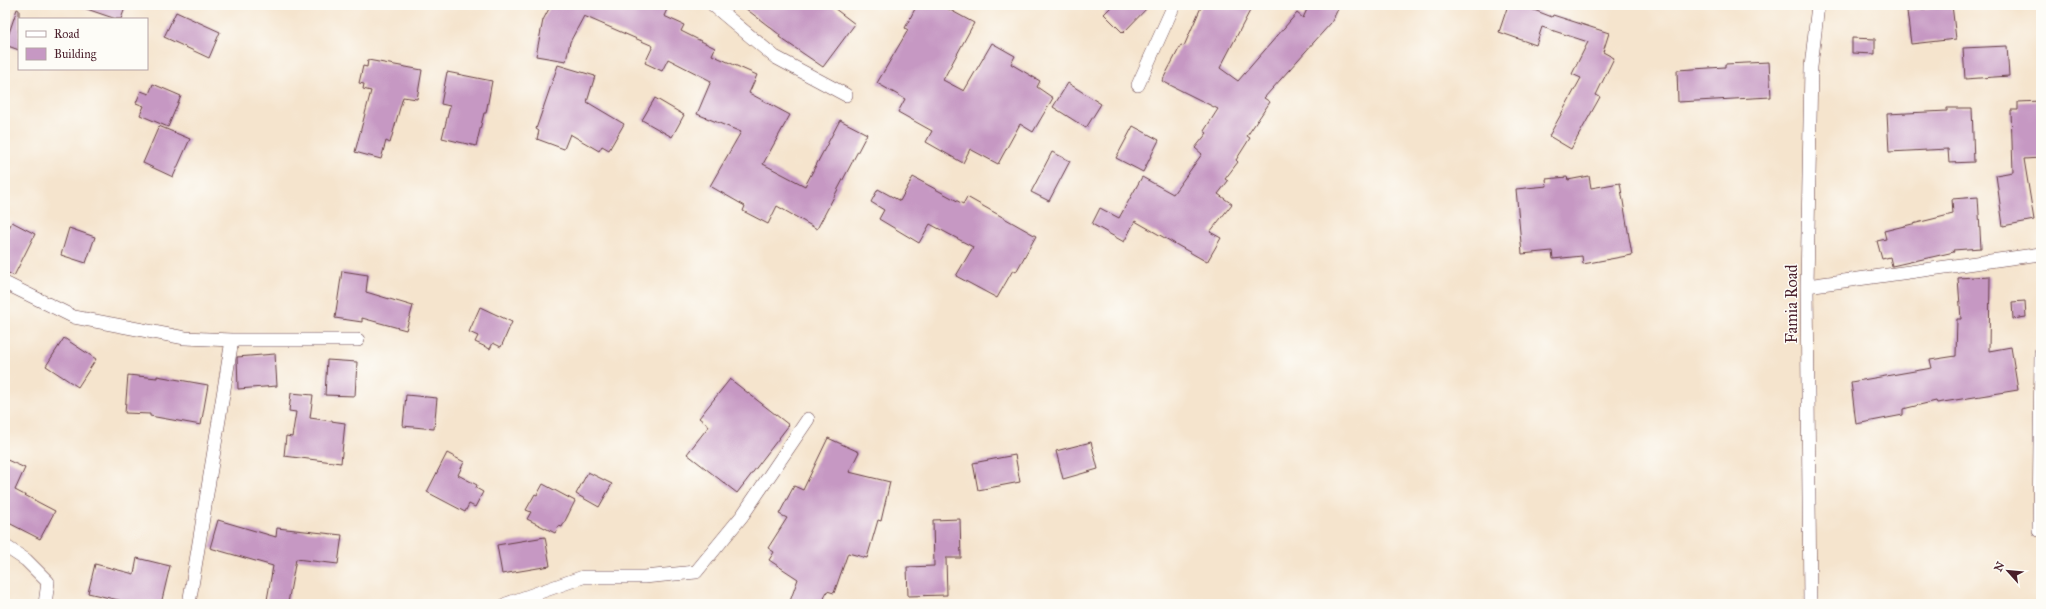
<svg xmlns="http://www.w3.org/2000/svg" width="2046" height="609" font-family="'IM FELL Great Primer',serif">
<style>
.building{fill:#c698c3}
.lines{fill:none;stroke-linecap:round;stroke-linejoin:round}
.minor-casing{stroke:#643d43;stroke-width:14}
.minor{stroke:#fff;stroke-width:13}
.labels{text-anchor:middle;stroke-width:3;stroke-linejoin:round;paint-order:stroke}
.street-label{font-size:16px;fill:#4a1f2b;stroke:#fdfcf7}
</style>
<rect width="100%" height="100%" fill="#fdfcf7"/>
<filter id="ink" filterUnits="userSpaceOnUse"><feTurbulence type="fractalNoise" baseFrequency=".025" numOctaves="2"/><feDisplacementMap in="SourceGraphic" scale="8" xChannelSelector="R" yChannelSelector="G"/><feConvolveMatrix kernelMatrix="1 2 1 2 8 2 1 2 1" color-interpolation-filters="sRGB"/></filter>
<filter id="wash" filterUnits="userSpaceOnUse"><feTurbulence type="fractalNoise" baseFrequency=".012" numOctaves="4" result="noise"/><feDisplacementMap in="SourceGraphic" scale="16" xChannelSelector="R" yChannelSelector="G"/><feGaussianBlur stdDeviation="0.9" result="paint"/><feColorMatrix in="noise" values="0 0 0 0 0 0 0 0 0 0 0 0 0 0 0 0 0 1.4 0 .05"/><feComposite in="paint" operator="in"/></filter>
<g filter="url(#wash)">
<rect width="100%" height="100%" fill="#f5e4cd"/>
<g id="blocks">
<path class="building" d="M81,5H126L121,19H116L81,7Z
M551,5H669L664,16L684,25L681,31L715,48L712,55L757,75L749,93L790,115L763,164L805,186L840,120L867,134L817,229L777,206L768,224L743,211L745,206L710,186L741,132L697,114L711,81L668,59L662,71L645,63L653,46L584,16L570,42L566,61L536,56L543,20Z
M741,5H830L855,24L823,67L779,37L780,35Z
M917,5H941L974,23L943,80L964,91L992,43L1015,56L1011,64L1040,81L1037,87L1053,98L1033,132L1020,124L998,164L970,149L963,163L926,142L932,131L898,112L905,99L877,83L908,30L905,28Z
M1113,5H1150L1123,33L1104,14Z
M1202,5H1253L1220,68L1238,81L1297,13L1303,18L1309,5H1340L1331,23L1264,98L1270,102L1247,136L1250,138L1236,160L1238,162L1225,179L1228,181L1218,194L1232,204L1210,232L1221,238L1207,262L1135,221L1124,242L1092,224L1100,208L1119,218L1142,177L1173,194L1202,154L1195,148L1207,133L1204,131L1218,109L1162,81L1181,45L1184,46Z
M1508,5H1521L1552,17L1553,15L1609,33L1603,52L1614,58L1596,95L1600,97L1571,149L1549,136L1581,78L1572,74L1588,42L1542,27L1536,45L1499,32Z
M1952,5L1956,39L1911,44L1907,11Z
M17,9L19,10V50L5,45Z
M176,12L220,32L209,58L164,37Z
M1852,38L1875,39V54L1852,53Z
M2007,46L2009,76L1965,79L1963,48Z
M368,60L422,70L417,99L403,97L390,143L386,141L381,159L355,152L371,91L363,89L364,84L359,83L363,66L367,67Z
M1769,62L1771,97L1678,102L1677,70L1725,67V64Z
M558,65L595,76L587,102L624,124L609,150L602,146L599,151L570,134L564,149L537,139L539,131L536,129Z
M447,72L492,81L486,113H484L476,146L442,138L450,106L441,104Z
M1068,83L1101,104L1086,128L1053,107Z
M153,84L181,96L168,127L140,115L144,106L136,103L141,91L149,94Z
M655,98L684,115L672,137L642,120Z
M2041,101V158L2024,159L2034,220L2003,226L1996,175L2013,172L2011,110H2018V102Z
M1947,108H1972L1974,162L1949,163L1948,149L1889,152L1887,114L1947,111Z
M159,126L190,139L173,177L143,163Z
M1133,126L1159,140L1143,172L1116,158Z
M1052,152L1070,161L1049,201L1031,192Z
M1589,176L1591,188L1620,183L1632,255L1583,264L1582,256L1553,259L1552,251L1522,254L1516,189L1547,186L1546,179L1567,177L1568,180Z
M913,177L963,204L967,197L1036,236L1016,272L1013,270L997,298L956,276L973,247L930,224L919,243L879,219L884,210L871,202L878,189L900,201Z
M1978,197L1981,248L1953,250L1954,252L1892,266L1890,257L1882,259L1877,241L1886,239L1884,231L1953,214L1952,199Z
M12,222L35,234L14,276L5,271V236Z
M69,228L95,237L86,263L61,255Z
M342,271L368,275L366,292L413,306L406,330L362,318V322L335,318Z
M1990,276L1989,351L2011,347L2018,390L1937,403L1936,401L1903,409V415L1856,424L1851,382L1932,368L1930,360L1956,356L1957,319H1961L1958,278Z
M2025,301L2026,317L2013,319L2012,302Z
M480,307L512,322L501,347L493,343L490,349L475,342L478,336L469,332Z
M64,338L96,359L78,387L46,366Z
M275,354L277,386L238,389L237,357Z
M327,360L357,362L355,396L325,395Z
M128,375L157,378V376L208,385L201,425L150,416V414L125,413Z
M730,379L789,425L737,493L687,454L709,426L699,418Z
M291,393L313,395L310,418L345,423L341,463L284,456L286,436L292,437L296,412L289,411Z
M406,395L437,398L434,429L403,426Z
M828,438L859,452L849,472L890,482L881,521L878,520L867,558L848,553L834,593L827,591L822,604H789L798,579L769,560L774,552L768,548L787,518L779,514L794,486L803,490Z
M1091,442L1098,469L1063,479L1056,451Z
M447,453L464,462L458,475L477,485L476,488L483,492L475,507L469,504L465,512L427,492Z
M1015,455L1020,482L978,490L973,463Z
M5,459L25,468L15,490L55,511L40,539L5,521Z
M588,472L612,484L599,507L576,494Z
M543,484L575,501L562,527L559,526L555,533L527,519L531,512L526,510L535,494L537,495Z
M960,519L961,558H946L947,595L908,596L907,567L934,566L933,520Z
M218,520L276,537L277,528L342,535L338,564L296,559L288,603L267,600L273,566L210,548Z
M545,537L550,566L502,574L497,545Z
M137,558L170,566L161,604H126L127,602L88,593L95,564L134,574Z"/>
</g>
</g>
<g filter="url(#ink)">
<use href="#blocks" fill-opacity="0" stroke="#643d43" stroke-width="1"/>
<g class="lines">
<g class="minor-casing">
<path id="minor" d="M713,5L775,57L846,95
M1138,85L1174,5
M5,283L74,317L185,338L232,340H358
M1807,286L2041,254
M2039,530L2041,352
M5,546L26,560L48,582L45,604
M189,604L232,340
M506,604L583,577H644L696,572L742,516L808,419
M1810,604L1807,286L1811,67L1818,5"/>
</g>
<use href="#minor" class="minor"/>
</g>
</g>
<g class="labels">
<g class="street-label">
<text transform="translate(1791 304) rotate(-90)" y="6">Famia Road</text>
</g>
</g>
<rect width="2046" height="609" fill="none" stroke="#fdfcf7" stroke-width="20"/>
<rect x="18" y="18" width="130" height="52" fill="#fdfcf7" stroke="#b5a4a5"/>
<rect x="26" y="31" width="20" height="6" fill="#ffffff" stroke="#b5a4a5"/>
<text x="54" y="38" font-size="12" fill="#4a1f2b">Road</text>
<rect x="26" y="48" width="20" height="12" fill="#c698c3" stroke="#b5a4a5"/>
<text x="54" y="58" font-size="12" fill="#4a1f2b">Building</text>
<g transform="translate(2008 571) rotate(297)" stroke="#fdfcf7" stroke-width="3" paint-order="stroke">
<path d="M0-3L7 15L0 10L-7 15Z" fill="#4a1f2b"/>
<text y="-6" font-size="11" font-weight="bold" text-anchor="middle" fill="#4a1f2b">N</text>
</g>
</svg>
